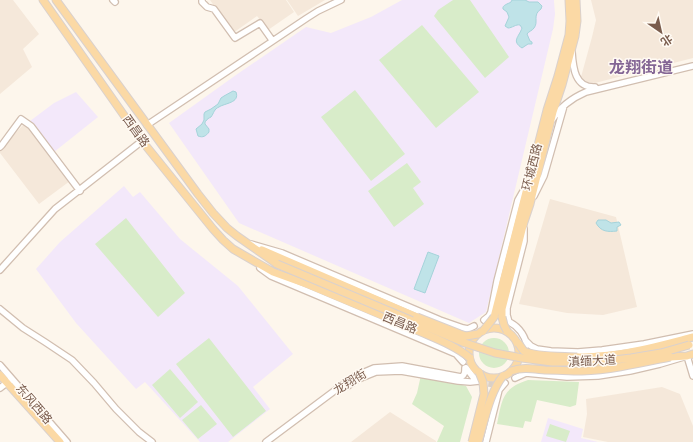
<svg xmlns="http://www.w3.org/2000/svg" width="693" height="442" font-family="Manrope,'Noto Sans SC',sans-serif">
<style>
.residential{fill:#f5e8da}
.education{fill:#f3e8fa}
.green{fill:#d8ecc9}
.water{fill:#bfe3e8;stroke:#a5d3da}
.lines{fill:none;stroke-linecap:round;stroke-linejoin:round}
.minor-tunnel{stroke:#dcd0c4;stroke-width:5.5;stroke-dasharray:5.5 3;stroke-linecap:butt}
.minor-casing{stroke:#d1beb0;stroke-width:8}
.major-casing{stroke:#dad1cd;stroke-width:9}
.minor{stroke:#fff;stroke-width:5.5}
.major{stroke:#fbd9a5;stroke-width:7}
.major-bridge-casing{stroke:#dad1cd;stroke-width:9;stroke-linecap:butt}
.major-bridge{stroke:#fbd9a5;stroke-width:7}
.labels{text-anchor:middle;stroke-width:3;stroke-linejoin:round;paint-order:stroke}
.street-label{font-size:12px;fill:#7a5c4d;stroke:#fffaf3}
.district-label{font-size:16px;font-weight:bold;fill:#846695;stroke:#fffaf3}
</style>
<rect width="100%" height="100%" fill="#fdf6ec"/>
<path class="residential" d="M0,0H13L39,34L23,49L32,67L0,94Z
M210,0H286L294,12L268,30L257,16L233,33Z
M287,0H325L298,16Z
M591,0H693V58L595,83L587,82L581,77L592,37L596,20Z
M23,125L29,128L70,181L39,204L0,153V150Z
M550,199L616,217L637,307L603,315L567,313L519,304Z
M662,387L680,394L693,426V442H608L583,437L587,414L586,399Z
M390,412L436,441V442H351Z"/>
<path class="education" d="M402,0H554V1L555,14L553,29L486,312L469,323L239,223L169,123L236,75L306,27L331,33L371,17Z
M76,92L98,117L54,152L30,121L54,103Z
M124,186L133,197L140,192L180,239L238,286L293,354L253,387L270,409L228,442H200L145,382L136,389L76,323L36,269L60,242Z
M548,418L583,429L581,438L598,442H541Z"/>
<path class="green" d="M453,0H470L509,57L485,78L434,16L438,10Z
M422,25L479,92L436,128L379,60Z
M355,90L405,154L371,181L321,117Z
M407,163L421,182L413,188L424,204L394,227L368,191Z
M126,218L185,293L158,317L95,244Z
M209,338L266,411L233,437L176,364Z
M479 353a15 15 0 1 1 30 0a15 15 0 1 1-30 0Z
M170,369L198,402L180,418L152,385Z
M421,375L466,386L472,397L460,442H437L444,426L412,404L417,393Z
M528,380L579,382L576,405L570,407L537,400L531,422L525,421L523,428L497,424C502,400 502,388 528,380Z
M201,405L217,424L198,439L182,420Z
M550,424L570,431L566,442L546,436Z"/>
<path class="water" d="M512,0H525L529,2H538L542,6L541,9C532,15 539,22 534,28C532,31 529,31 527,34L530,41L532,42V44H528L522,48C511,41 519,37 522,28L520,25C516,24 512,28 508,28L505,26L509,17L507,12L503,9C502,5 508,4 511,2Z
M233,91L236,92C240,103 225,103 219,107C214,109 214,113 211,117C209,118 207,119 206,121C205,121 205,123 205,124L209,129V132C206,136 203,138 198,136L196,129L202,124L204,120V114L205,112L211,109L218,104L221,98L224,96Z
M598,220H606L611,223L619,222L621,225L617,227V231C608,232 601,232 596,223Z
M428,252L439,256L425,293L414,289Z"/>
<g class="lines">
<path class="minor-tunnel" d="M480,382L488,384L499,385"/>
<g class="minor-casing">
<path id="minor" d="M113,0L115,2
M202,0V2L207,7L214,9L235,38L260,23L272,40
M572,52C573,68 575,88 595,87
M552,120C560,107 572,98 586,92L693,66
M147,125L307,18L318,11L341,0
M0,147L2,145L21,119L31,126L80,191
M534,196L544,176L564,106
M251,244L282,253L440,320L463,328L468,329L474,326
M260,268L271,276L456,354L463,362
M0,270L55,209L142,141
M0,309L23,328L45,342L72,360L94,383L116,409L139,432L152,442
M484,320L489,316L491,312L497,281L518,200L526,186
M507,321C517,325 524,334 527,345
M509,322L507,315V308L524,241V229
M526,341L531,346L537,349L551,351L578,352L602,350L644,344L693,334
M0,365L67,442
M466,368L473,377L480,381
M515,378L526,373L567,377L598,376L630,371L660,364L687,356L693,376
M348,386L356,380L376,372L401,371L458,381L470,382L479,381
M0,388L9,381
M266,442L353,377L374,368L402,366L461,377C465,375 465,372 465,368
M486,442L499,390L505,383"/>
</g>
<g class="major-casing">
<path id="major" d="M43,0L142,141L213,229L223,240L233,249L273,272L309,285L412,328
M56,0L198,194L213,213L227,228L237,236L277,264
M262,250L417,317
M494,317L547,110L558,76L569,35L570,21L569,0
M502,317V309L524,222L530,204L553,112L562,85L575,36L577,21L576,0
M469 353a25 25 0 1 1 50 0a25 25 0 1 1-50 0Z
M577,357C584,357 591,357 598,356C631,354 662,345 693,337
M670,357L687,356L693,354
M0,375L60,442"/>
</g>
<use href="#minor" class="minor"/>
<use href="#major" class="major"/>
<g class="major-bridge-casing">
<path id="major-bridge" d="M277,264L465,343L495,353L522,358L552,362H597L631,358L661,353L689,345
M417,317L460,334L466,336L478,334
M502,317L504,325L507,331
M412,328C431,337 453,344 470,358
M483,331L491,321L494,317
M518,343C520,345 522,349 524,351C534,357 565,356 577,357
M511,371C523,367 533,369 545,370C557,370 569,371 582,371C611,370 641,363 670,357
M472,442L484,394L483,382L479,372
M478,442C484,423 490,391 503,376"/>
</g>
<use href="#major-bridge" class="major-bridge"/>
</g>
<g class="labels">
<g class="street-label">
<text transform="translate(136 131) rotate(54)" y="4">西昌路</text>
<text transform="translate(532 167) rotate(-76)" y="4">环城西路</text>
<text transform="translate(400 323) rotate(23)" y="4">西昌路</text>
<text transform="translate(592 361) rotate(-3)" y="4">滇缅大道</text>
<text transform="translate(350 382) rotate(-32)" y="4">龙翔街</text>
<text transform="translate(34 404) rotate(49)" y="4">东风西路</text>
</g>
<g class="district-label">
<text x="641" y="73">龙翔街道</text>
</g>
</g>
<g transform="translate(661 32) rotate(146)" stroke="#fffaf3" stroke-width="3" paint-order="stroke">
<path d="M0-3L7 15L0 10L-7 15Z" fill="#7a5c4d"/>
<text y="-6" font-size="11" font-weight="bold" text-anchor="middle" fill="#7a5c4d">北</text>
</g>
</svg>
